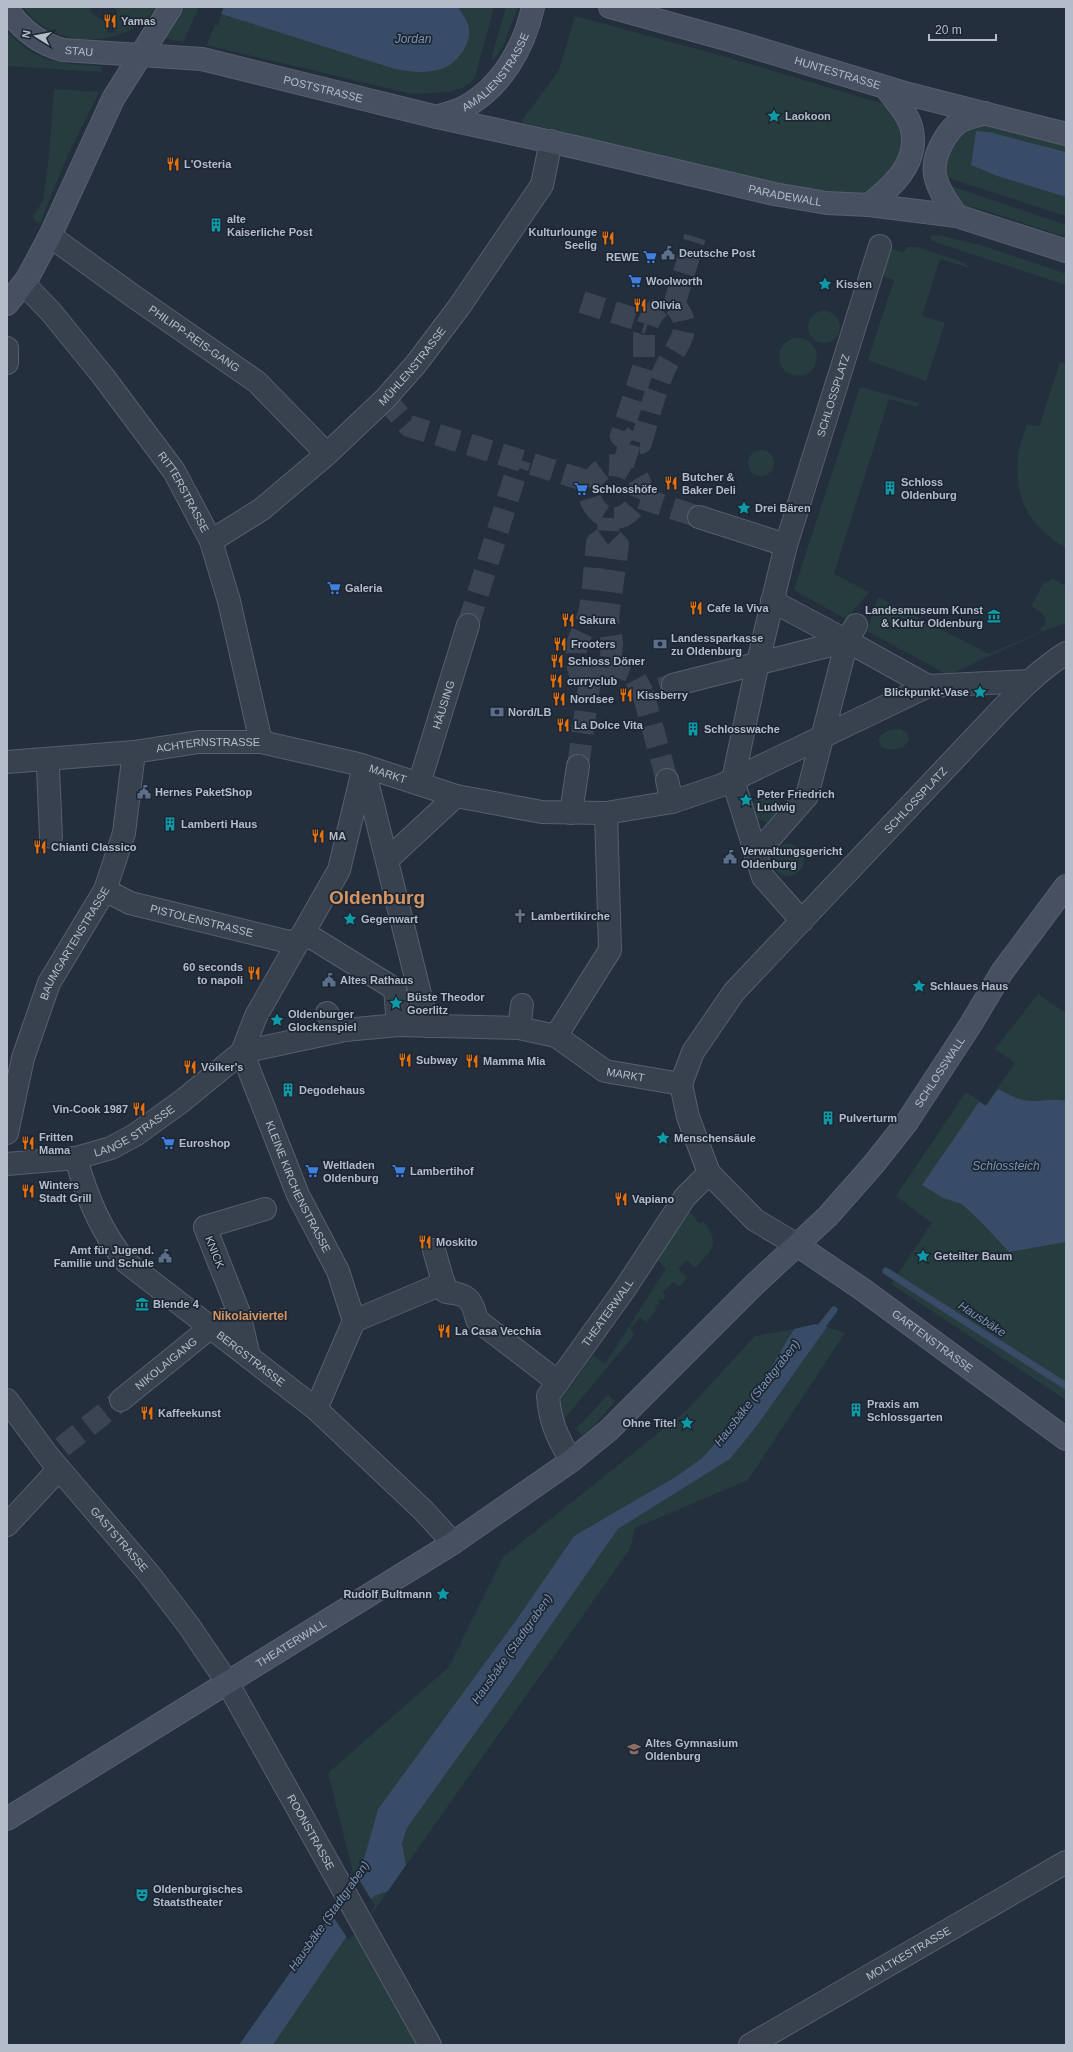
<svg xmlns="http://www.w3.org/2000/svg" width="1073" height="2052" font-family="Helvetica,sans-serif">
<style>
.green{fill:#263c3f}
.water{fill:#394c67}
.pier{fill:#242f3e}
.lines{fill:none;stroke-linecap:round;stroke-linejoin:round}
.stream{stroke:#394c67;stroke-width:7}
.street-tunnel{stroke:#3a4453;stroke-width:22;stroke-dasharray:22 11;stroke-linecap:butt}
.street-casing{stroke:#565f6c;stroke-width:24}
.secondary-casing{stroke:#565f6c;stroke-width:24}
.street{stroke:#38414e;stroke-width:22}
.secondary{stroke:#465061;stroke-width:22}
.labels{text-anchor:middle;stroke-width:3.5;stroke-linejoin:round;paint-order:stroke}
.poi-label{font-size:11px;font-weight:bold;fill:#b4bcc9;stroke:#1d2633;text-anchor:start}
.street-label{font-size:11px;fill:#b4bcc9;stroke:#1d2633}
.water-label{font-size:12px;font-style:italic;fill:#7c92b1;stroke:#1d2633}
.neighbourhood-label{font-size:12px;font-weight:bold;fill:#d59563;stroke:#1d2633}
.town-label{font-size:19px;font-weight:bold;fill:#d59563;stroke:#1d2633}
</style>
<rect width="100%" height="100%" fill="#242f3e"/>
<path class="green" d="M23,7H92L89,10L95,16L108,22L107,32L114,33L117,7H156C151,13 146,21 139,25C104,49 47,43 23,7Z
M184,7H199L183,42L163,38Z
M458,7H494L475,77L470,83L462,88L448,92L412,94L206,45L215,25H218L221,14L395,69C421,73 437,74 458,58L465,17Z
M506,7H518L504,44L494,60L492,59V56Z
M575,16L730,58L887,105L902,124L903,146L893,173L865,194C748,187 635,147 521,122L559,70Z
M7,31C35,63 61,64 101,66V72L7,66Z
M54,89L99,92L68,155L41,221L38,223L32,217L43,201L49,155Z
M982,124L1066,146V152L989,132L976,131L971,164L997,176L1066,197V216L945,177C943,159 949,141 964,130C968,126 977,126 982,124Z
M948,185L1066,225V237L980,209L957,204Z
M939,235L980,245L1058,271L1066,274V285L932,241L930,236Z
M908,247H917L965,263L970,268L940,259L922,316L945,323L926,381L868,360L894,280L885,277L880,270L884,254L892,249L903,252Z
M808 327a16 16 0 1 1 32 0a16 16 0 1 1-32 0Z
M779 357a19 19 0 1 1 38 0a19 19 0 1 1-38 0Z
M1060,362L1066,364V548C1029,526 1014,499 1018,456C1019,446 1024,434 1027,424L1039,427Z
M860,387L919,403L917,407L889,399L834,574L869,592L846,619L794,590Z
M748 463a13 13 0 1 1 26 0a13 13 0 1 1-26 0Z
M1053,579L1066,586V623L1042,632L948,675L867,631L878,597L989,654L1042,631L1040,628L1045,626C1048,615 1039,611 1031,606L1044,583Z
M894,729H900L907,733L909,740C904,750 892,752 882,747C873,737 885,731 894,729Z
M753 808a14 14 0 1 1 28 0a14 14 0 1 1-28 0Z
M772 860a16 16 0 1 1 32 0a16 16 0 1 1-32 0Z
M1038,994L1066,1013V1400L891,1284L932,1223L896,1196L966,1092L986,1105L1015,1063L995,1049Z
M690,1212L699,1223L704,1222C721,1245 712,1249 695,1268L687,1260L678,1269L687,1278L679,1287L673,1282L662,1293L666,1296L662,1300L660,1298L657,1301L660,1303L655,1307L657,1309L646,1322L640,1317L630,1329L635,1334L559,1425L558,1415L560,1402L593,1355L605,1364L666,1269L657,1259Z
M827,1327L845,1333L748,1480L635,1528L630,1549L406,1865L402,1843L407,1828L501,1697L618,1529L730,1459L756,1427Z
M794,1329L745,1411L702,1458L677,1476L574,1536L517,1619L378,1809L360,1873L374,1896L388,1891L363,1927L426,2038L416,2045H273L346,1937L348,1940L363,1927L375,1905L353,1872L328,1773L449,1667L503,1557L686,1411L755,1336Z
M608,1395L615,1401L595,1425L582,1436L576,1429Z"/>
<path class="water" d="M224,7H458C462,13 468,21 469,29C471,44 457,63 444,68C428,74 410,72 395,69L221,14Z
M976,131L989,132L1066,152V197L997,176L971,165Z
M998,1089C1008,1094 1019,1101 1031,1101C1044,1101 1053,1098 1066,1101V1242L1009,1252L984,1225L962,1204L943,1198L922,1185L979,1102L986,1106Z
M816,1324L827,1327L756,1427L730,1459L618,1529L501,1697L407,1828L402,1843L406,1865L388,1891L374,1896L273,2045H239L360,1873L378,1809L517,1619L574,1536L677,1476L702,1458L745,1411L794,1329Z"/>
<path class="pier" d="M356,1875L373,1902L348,1939L330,1912Z"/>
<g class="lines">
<path class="stream" d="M886,1271L1066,1386
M817,1332L834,1310"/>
<path class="street-tunnel" d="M582,302L648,323
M674,305L695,237
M385,399L409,426L590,482
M609,465C672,467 627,543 597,510C581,492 591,475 609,465Z
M623,465L630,443H641C648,420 654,395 663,373C671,351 699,329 674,305H663L654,312L648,323L644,335V365L621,436L630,443
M641,498L699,517
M468,625L520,460
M609,663L632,672L643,693L673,685
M590,680L605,673L611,657L612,643L608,617L618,545L608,535L609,518
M590,680L580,674C569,642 582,641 589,613C594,591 594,566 597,543L608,535
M643,693L667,780
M578,766L590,680
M62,1447L121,1400"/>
<g class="street-casing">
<g id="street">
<path id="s1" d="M50,236L133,296L257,382L327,454"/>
<path id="s2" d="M24,284L51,312L103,376L174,471L211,541L229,601L261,742"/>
<path d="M7,348V363"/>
<path d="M699,517L786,545"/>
<path id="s3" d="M211,541L262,509L327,454L385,399L416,364L459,307L542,185L551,141"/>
<path d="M772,601L847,641"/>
<path d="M673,685L847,641L928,686"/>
<path d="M50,759L48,768L51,837"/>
<path id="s4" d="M7,762L134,752L199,742H261L358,764L456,796L542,812L606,813L672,802L722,785L928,686L1029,681"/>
<path d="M364,769L428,1026"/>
<path d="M667,780L672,802"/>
<path id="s5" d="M419,784L468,625"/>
<path d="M571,813L578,766"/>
<path d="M756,854L807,796L847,641L856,625"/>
<path d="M387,860L456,796"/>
<path id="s6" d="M105,890L130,903L289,942L311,937L395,989L398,1025"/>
<path id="s7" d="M802,921L763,877L733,780L758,662L786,545L880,246"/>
<path d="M327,1013L332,1021L334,1032"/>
<path d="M519,1028L522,1005"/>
<path d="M556,1036L610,950L606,813"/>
<path id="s8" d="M242,1052L298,1195L338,1271L354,1321L316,1409"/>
<path d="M242,1052L256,1016L339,870L364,766"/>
<path id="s9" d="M7,1133L23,1058L49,983L105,890L124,833L134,752"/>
<path id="s10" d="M76,1158C86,1195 101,1232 126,1262L316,1409L424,1511L453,1543"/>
<path id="s11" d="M7,1164L76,1158L111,1148L135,1135L182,1101L242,1052L345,1030L398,1025L519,1028L556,1036L605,1071L681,1084"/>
<path id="s12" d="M797,1245L755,1220L709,1173L688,1117L681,1084L693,1052L734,992L996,715C1018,692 1039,670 1066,653"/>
<path d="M434,1250L446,1292C468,1294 472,1299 477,1320L558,1382"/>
<path d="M354,1321L444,1283"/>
<path d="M249,1357L239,1313L205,1227L265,1209"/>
<path id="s13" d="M7,1400L49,1457L150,1575L189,1626L227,1682L430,2045"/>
<path id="s14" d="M121,1400L211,1327L224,1320"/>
<path id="s15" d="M571,1461C558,1438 550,1423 548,1396L626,1287L685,1197L709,1173"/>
<path d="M7,1525L59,1469"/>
<path id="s16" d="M750,2045L1066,1862"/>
</g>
</g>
<g class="secondary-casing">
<g id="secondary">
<path id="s17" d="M610,7L733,41L908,94L1066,134"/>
<path id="s18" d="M7,9C21,29 39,44 63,50L202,59L437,117L575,147L774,194L827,203L869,205L957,216L1066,251"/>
<path id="s19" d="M437,117C445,114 455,112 463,108C501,88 524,48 533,7"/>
<path d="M869,205C893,186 921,161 911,126C907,112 894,99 886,88"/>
<path d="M957,216C949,205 940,193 936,179C930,160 944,134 959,122C966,118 977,116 985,113"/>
<path d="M7,304L27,279L50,236L113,99L171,7"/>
<path id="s20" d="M797,1245L862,1289L1066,1439"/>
<path id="s21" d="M7,1819L453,1543L571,1461L609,1430L754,1285L828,1216L873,1165L907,1122L971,1024L1002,972L1066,886"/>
</g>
</g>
<use href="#street" class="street"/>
<use href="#secondary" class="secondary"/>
</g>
<defs>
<g id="restaurant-bare" transform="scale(1.08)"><path d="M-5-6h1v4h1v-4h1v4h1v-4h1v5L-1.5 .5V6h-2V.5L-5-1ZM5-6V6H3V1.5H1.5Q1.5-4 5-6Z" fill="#e8710a" stroke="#1d2633" stroke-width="2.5" paint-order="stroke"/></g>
<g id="sight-bare" transform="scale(1.08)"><path d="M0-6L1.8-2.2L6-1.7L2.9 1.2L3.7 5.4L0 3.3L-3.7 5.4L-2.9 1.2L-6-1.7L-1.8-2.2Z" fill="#0f9aa8" stroke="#1d2633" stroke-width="2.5" paint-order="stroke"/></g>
<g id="building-bare" transform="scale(1.08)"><path d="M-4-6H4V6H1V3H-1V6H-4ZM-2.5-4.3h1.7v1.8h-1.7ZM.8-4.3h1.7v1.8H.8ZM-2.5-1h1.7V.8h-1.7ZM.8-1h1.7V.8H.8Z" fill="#0f9aa8" stroke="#1d2633" stroke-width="2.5" paint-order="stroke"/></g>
<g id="civic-bare" transform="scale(1.08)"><path d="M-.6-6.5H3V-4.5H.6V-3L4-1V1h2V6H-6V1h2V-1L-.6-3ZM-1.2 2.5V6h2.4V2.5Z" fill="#5c6f8a" stroke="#1d2633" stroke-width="2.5" paint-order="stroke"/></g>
<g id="supermarket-bare" transform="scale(1.08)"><path d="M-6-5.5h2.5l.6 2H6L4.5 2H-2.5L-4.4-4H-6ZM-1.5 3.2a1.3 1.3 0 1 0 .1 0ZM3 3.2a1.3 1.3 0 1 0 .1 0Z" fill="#3f7fe0" stroke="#1d2633" stroke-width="2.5" paint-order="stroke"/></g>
<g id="museum-bare" transform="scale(1.08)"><path d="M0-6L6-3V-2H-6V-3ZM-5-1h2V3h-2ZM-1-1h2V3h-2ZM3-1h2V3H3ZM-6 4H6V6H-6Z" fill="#0f9aa8" stroke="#1d2633" stroke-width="2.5" paint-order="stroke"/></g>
<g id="bank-bare" transform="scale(1.08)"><path d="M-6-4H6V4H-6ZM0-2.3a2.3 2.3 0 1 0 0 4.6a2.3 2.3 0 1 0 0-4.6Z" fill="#5c6f8a" stroke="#1d2633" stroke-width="2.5" paint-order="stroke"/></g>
<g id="church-bare" transform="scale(1.08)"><path d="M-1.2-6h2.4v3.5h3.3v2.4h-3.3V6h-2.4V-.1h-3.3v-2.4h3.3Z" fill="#6b7280" stroke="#1d2633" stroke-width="2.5" paint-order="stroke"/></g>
<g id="school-bare" transform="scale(1.08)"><path d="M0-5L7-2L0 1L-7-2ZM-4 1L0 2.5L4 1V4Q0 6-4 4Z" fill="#8d6e63" stroke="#1d2633" stroke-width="2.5" paint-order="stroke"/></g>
<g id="theatre-bare" transform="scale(1.08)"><path d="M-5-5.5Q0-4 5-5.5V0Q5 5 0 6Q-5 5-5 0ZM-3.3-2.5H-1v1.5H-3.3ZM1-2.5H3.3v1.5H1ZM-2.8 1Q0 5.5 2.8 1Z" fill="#0f9aa8" stroke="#1d2633" stroke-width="2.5" paint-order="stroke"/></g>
</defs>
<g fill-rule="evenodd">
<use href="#restaurant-bare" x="110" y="21"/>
<use href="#sight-bare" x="774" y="116"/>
<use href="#restaurant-bare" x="173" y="164"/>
<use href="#building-bare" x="216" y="225"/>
<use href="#restaurant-bare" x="608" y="238"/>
<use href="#civic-bare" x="668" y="253"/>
<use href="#supermarket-bare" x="650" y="257"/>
<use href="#supermarket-bare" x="635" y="281"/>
<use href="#sight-bare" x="825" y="284"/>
<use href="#restaurant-bare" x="640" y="305"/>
<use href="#restaurant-bare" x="671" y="483"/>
<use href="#building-bare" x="890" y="488"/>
<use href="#supermarket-bare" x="581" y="489"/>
<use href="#sight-bare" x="744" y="508"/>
<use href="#supermarket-bare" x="334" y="588"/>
<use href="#restaurant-bare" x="696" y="608"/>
<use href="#museum-bare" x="994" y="616"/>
<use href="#restaurant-bare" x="568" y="620"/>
<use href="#restaurant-bare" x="560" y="644"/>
<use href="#bank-bare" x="660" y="644"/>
<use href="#restaurant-bare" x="557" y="661"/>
<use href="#restaurant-bare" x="556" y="681"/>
<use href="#sight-bare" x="980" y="692"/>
<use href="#restaurant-bare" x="626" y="695"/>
<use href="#restaurant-bare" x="559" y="699"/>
<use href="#bank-bare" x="497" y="712"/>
<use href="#restaurant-bare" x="563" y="725"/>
<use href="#building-bare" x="693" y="729"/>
<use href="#civic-bare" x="144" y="792"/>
<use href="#sight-bare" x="746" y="800"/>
<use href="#building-bare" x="170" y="824"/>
<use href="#restaurant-bare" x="318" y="836"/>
<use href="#restaurant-bare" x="40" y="847"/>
<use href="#civic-bare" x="730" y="857"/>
<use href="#church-bare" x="520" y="916"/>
<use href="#sight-bare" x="350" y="919"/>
<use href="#restaurant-bare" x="254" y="973"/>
<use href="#civic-bare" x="329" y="980"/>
<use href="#sight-bare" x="919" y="986"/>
<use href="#sight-bare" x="396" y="1003"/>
<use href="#sight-bare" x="277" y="1020"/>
<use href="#restaurant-bare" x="405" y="1060"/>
<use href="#restaurant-bare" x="472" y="1061"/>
<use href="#restaurant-bare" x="190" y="1067"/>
<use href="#building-bare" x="288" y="1090"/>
<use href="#restaurant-bare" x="139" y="1109"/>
<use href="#building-bare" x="828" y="1118"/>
<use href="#sight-bare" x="663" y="1138"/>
<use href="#restaurant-bare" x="28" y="1143"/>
<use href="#supermarket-bare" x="168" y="1143"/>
<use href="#supermarket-bare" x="312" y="1171"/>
<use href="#supermarket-bare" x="399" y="1171"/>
<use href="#restaurant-bare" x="28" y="1191"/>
<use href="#restaurant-bare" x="621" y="1199"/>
<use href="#restaurant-bare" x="425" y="1242"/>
<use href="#civic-bare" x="165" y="1256"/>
<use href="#sight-bare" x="923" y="1256"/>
<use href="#museum-bare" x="142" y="1304"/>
<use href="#restaurant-bare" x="444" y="1331"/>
<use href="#building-bare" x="856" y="1410"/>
<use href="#restaurant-bare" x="147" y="1413"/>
<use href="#sight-bare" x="687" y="1423"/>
<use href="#sight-bare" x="443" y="1594"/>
<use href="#school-bare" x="634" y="1749"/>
<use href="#theatre-bare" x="142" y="1895"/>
</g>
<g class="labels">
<g class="poi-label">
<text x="121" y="25">Yamas</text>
<text x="785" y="120">Laokoon</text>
<text x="184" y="168">L'Osteria</text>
<text x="227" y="223">alte<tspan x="227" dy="13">Kaiserliche Post</tspan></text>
<text x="597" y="236" text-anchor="end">Kulturlounge<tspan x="597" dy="13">Seelig</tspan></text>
<text x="679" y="257">Deutsche Post</text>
<text x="639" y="261" text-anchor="end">REWE</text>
<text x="646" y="285">Woolworth</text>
<text x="836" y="288">Kissen</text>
<text x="651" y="309">Olivia</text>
<text x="682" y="481">Butcher &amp;<tspan x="682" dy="13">Baker Deli</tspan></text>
<text x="901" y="486">Schloss<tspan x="901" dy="13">Oldenburg</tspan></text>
<text x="592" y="493">Schlosshöfe</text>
<text x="755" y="512">Drei Bären</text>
<text x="345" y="592">Galeria</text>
<text x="707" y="612">Cafe la Viva</text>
<text x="983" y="614" text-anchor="end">Landesmuseum Kunst<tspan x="983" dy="13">&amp; Kultur Oldenburg</tspan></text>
<text x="579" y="624">Sakura</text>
<text x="671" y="642">Landessparkasse<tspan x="671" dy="13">zu Oldenburg</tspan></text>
<text x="571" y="648">Frooters</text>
<text x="568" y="665">Schloss Döner</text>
<text x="567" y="685">curryclub</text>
<text x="969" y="696" text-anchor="end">Blickpunkt-Vase</text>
<text x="637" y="699">Kissberry</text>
<text x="570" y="703">Nordsee</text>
<text x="508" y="716">Nord/LB</text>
<text x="574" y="729">La Dolce Vita</text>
<text x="704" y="733">Schlosswache</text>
<text x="155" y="796">Hernes PaketShop</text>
<text x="757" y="798">Peter Friedrich<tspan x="757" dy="13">Ludwig</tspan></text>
<text x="181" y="828">Lamberti Haus</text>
<text x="329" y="840">MA</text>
<text x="51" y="851">Chianti Classico</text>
<text x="741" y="855">Verwaltungsgericht<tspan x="741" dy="13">Oldenburg</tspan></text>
<text x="531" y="920">Lambertikirche</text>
<text x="361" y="923">Gegenwart</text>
<text x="243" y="971" text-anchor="end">60 seconds<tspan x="243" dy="13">to napoli</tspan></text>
<text x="340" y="984">Altes Rathaus</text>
<text x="930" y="990">Schlaues Haus</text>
<text x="407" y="1001">Büste Theodor<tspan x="407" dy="13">Goerlitz</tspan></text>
<text x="288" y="1018">Oldenburger<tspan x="288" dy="13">Glockenspiel</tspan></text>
<text x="416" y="1064">Subway</text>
<text x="483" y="1065">Mamma Mia</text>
<text x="201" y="1071">Völker's</text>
<text x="299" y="1094">Degodehaus</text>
<text x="128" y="1113" text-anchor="end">Vin-Cook 1987</text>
<text x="839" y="1122">Pulverturm</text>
<text x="39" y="1141">Fritten<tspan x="39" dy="13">Mama</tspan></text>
<text x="674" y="1142">Menschensäule</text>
<text x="179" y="1147">Euroshop</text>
<text x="323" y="1169">Weltladen<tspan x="323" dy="13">Oldenburg</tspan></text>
<text x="410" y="1175">Lambertihof</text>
<text x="39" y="1189">Winters<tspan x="39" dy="13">Stadt Grill</tspan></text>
<text x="632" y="1203">Vapiano</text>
<text x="436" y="1246">Moskito</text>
<text x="154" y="1254" text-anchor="end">Amt für Jugend.<tspan x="154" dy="13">Familie und Schule</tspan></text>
<text x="934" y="1260">Geteilter Baum</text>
<text x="153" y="1308">Blende 4</text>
<text x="455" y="1335">La Casa Vecchia</text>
<text x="867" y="1408">Praxis am<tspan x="867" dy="13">Schlossgarten</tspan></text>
<text x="158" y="1417">Kaffeekunst</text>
<text x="676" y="1427" text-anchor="end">Ohne Titel</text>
<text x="432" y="1598" text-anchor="end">Rudolf Bultmann</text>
<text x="645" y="1747">Altes Gymnasium<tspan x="645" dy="13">Oldenburg</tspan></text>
<text x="153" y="1893">Oldenburgisches<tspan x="153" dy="13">Staatstheater</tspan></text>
</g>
<g class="street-label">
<text dy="4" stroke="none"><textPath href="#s18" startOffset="87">STAU</textPath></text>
<text dy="4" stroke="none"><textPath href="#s19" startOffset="77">AMALIENSTRASSE</textPath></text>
<text dy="4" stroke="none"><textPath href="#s17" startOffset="237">HUNTESTRASSE</textPath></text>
<text dy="4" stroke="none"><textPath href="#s18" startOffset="335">POSTSTRASSE</textPath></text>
<text dy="4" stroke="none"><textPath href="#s18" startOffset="809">PARADEWALL</textPath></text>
<text dy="4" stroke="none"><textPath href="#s1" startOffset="177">PHILIPP-REIS-GANG</textPath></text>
<text dy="4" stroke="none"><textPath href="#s3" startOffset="268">MÜHLENSTRASSE</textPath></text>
<text dy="4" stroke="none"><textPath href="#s7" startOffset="558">SCHLOSSPLATZ</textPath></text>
<text dy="4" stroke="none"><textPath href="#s2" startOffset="263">RITTERSTRASSE</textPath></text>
<text dy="4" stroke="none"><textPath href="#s5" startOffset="83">HÄUSING</textPath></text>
<text dy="4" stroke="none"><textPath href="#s4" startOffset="202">ACHTERNSTRASSE</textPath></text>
<text dy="4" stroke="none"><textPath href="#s4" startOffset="386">MARKT</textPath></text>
<text dy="4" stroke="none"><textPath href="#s12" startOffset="579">SCHLOSSPLATZ</textPath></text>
<text dy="4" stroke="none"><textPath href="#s6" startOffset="102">PISTOLENSTRASSE</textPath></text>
<text dy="4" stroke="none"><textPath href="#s9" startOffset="203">BAUMGARTENSTRASSE</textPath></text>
<text dy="4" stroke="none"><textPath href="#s21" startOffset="1206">SCHLOSSWALL</textPath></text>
<text dy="4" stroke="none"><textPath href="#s11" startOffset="667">MARKT</textPath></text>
<text dy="4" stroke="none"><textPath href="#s11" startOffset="134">LANGE STRASSE</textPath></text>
<text dy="4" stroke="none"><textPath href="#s8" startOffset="146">KLEINE KIRCHENSTRASSE</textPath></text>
<text transform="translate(215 1252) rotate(68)" y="4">KNICK</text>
<text dy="4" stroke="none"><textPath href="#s15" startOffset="172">THEATERWALL</textPath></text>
<text dy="4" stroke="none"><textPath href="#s20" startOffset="166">GARTENSTRASSE</textPath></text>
<text dy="4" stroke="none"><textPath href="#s10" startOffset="274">BERGSTRASSE</textPath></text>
<text dy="4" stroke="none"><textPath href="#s14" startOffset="58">NIKOLAIGANG</textPath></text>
<text dy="4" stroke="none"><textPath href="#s13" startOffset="179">GASTSTRASSE</textPath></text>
<text dy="4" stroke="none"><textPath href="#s21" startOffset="334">THEATERWALL</textPath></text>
<text dy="4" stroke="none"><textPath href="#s13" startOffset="530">ROONSTRASSE</textPath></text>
<text dy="4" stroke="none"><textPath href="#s16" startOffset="183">MOLTKESTRASSE</textPath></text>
</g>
<g class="water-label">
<text x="413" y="43">Jordan</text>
<text x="1006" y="1170">Schlossteich</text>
<text transform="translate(982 1319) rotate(33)" y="4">Hausbäke</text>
<text transform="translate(757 1393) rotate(-52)" y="4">Hausbäke (Stadtgraben)</text>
<text transform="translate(512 1649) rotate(-55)" y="4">Hausbäke (Stadtgraben)</text>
<text transform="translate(329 1916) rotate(-55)" y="4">Hausbäke (Stadtgraben)</text>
</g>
<g class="neighbourhood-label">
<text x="250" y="1320">Nikolaiviertel</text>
</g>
<g class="town-label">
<text x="377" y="904">Oldenburg</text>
</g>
</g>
<rect width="1073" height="2052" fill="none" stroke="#b4bcc9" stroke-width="16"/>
<g transform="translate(36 36) rotate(281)" stroke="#1d2633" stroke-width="3" paint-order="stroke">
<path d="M0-3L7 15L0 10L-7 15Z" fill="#b4bcc9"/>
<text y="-6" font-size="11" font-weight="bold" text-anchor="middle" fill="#b4bcc9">N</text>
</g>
<path d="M929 34v6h67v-6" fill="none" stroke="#b4bcc9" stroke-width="2"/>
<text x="935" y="34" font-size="12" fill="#b4bcc9" stroke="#1d2633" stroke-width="3" paint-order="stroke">20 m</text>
</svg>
